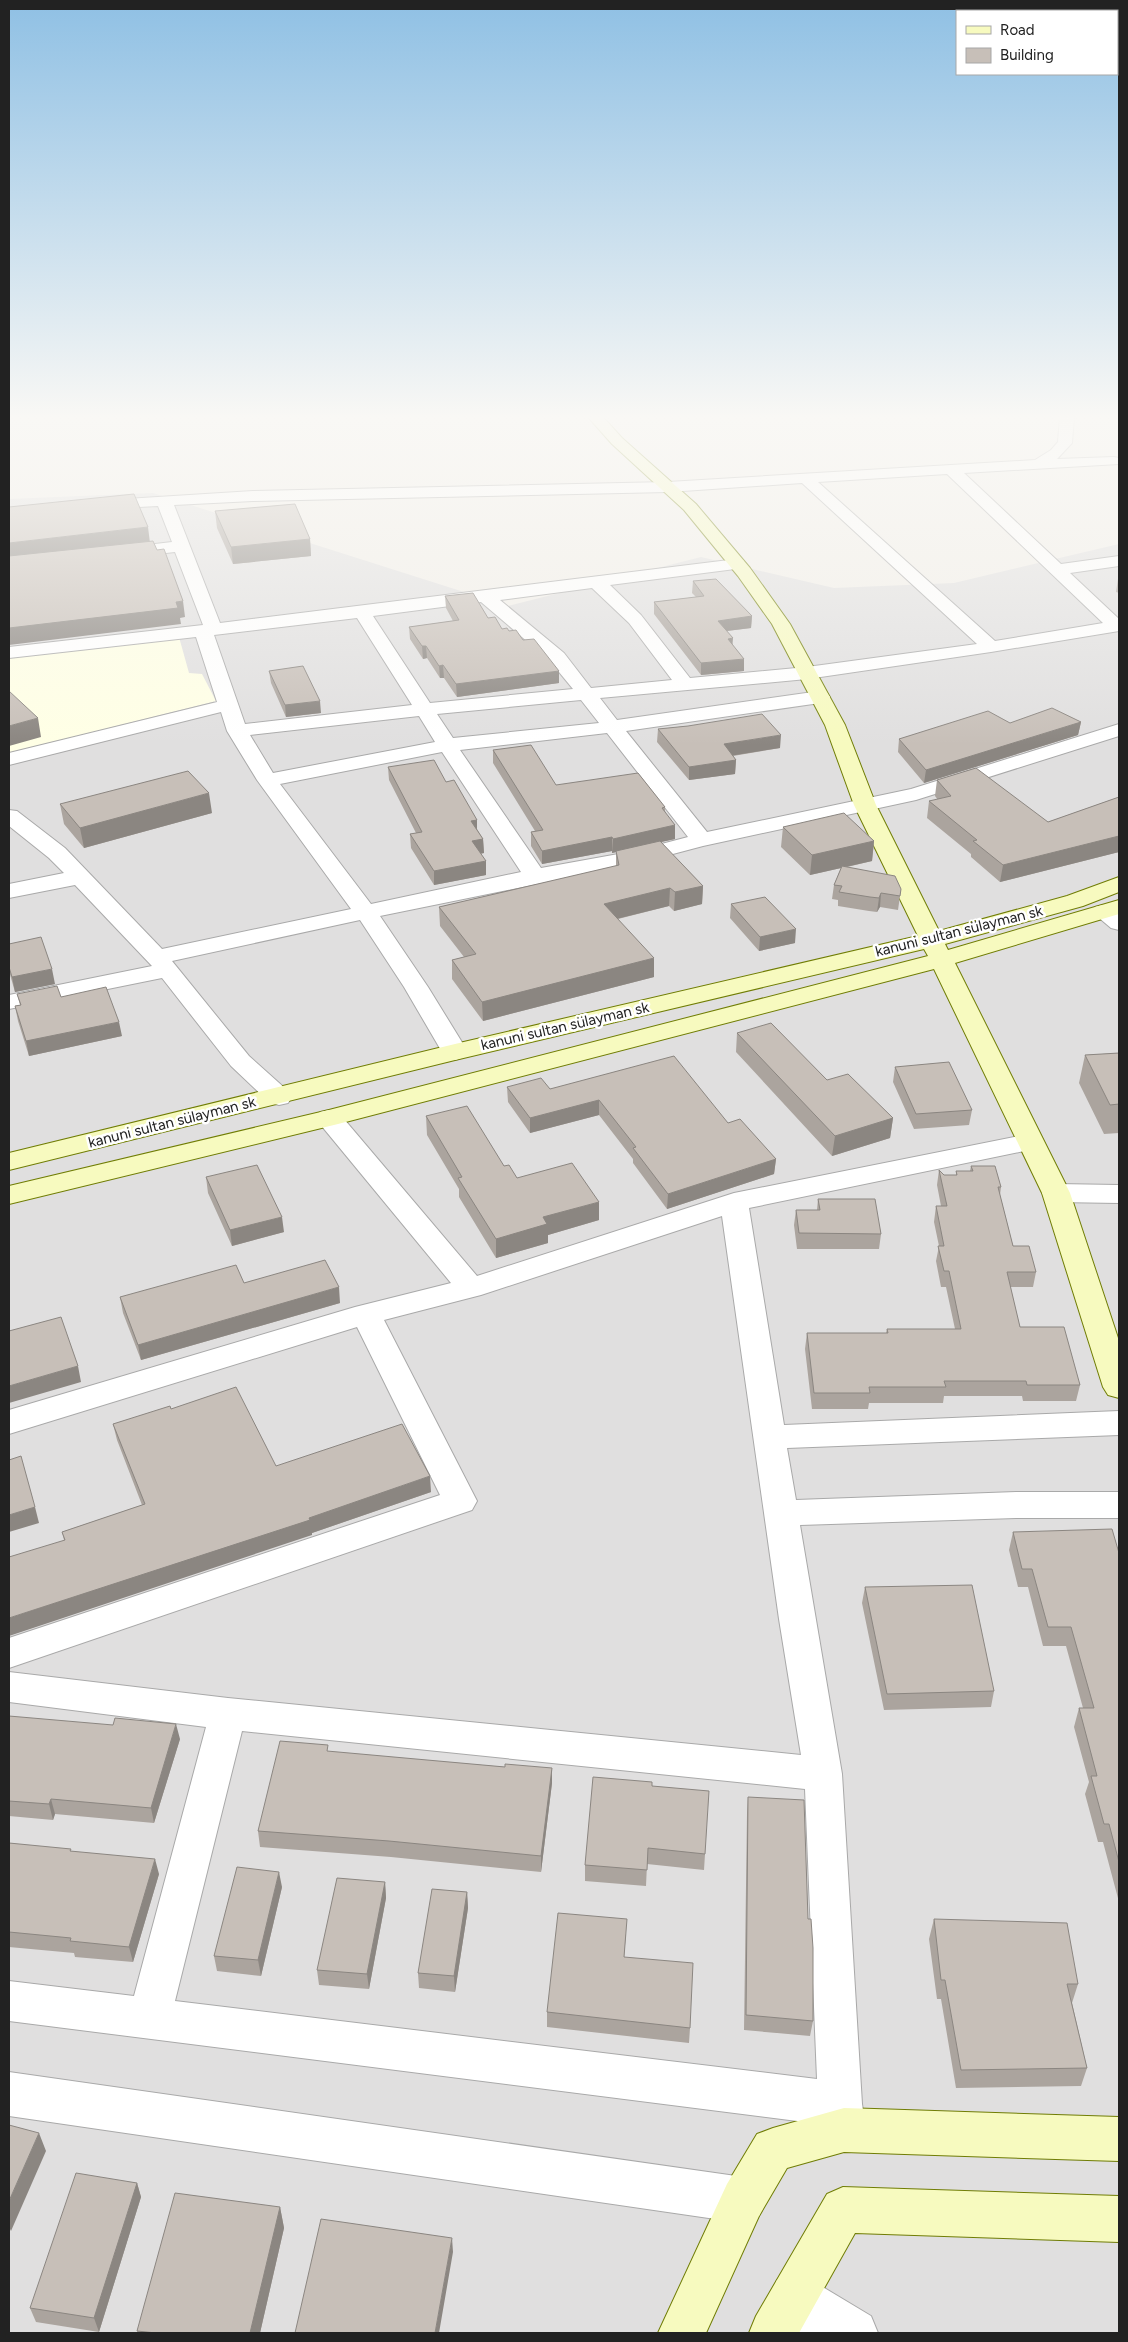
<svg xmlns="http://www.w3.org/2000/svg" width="1128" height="2342" font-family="Figtree,sans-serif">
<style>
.residential{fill:#e0dfdf}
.education{fill:#ffffe5}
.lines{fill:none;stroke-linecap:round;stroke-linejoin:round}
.street-casing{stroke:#a9a9a9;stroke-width:2}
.secondary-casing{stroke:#707d05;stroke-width:2}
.street{fill:#fff;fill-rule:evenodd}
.secondary{fill:#f7fabf;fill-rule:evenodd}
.wall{fill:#aba49e}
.shaded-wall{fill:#8b8681}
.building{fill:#c7bfb8;stroke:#8b8681}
.labels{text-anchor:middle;stroke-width:5;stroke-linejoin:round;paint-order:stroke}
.street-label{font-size:15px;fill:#222;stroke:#fff}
</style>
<rect width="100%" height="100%" fill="#f2efe9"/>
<path class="residential" d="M153,493L508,606L701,557L834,588L954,583L1119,544V2333H9V499Z"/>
<path class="education" d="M179,637L189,673L202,674L216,701L9,753V657Z"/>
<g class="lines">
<g class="street-casing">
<path id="street" d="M1060,417H1074L1072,443L1057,459L1114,457L1119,458V464L964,473L1061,564L1119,556V566L1070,573L1119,619V631L991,652L807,679L600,698L617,720L820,691L827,693L830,697L827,701L820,703L626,731L707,832L911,789L1119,724V736L916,800L703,846L635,864L380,916L428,987L468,1052L464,1057L455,1060L446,1057L442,1052L404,987L360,920L172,961L249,1056L288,1091L292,1097L288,1103L279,1105L270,1103L231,1066L162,978L9,1009V995L152,966L75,885L9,898V884L64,873L49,858L9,826V810L17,811L65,848L162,949L351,909L257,780L227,731L221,712L9,765V753L217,702L196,637L9,658V647L203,625L175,552L121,558L115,557L113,553L115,549L121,548L172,542L158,506L100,509L94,507L92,504L94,501L253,491L668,482L1035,460L1051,450L1058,442ZM947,474L1103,623L995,641L818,482ZM802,483L977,644L807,667L690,678L641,615L610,585L743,568L745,564L743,560L737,559L220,623L174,505L253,501L668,492ZM592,588L629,623L672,680L591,688L564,653L500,600ZM481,602L550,661L573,689L430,703L373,616ZM357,618L412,705L245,724L214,635ZM581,700L599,723L453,738L437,714ZM419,716L435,742L273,773L250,735ZM607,733L688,837L635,851L541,868L460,750ZM442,752L521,872L371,904L280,784Z
M1103,905L1119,913V930L1111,928L1092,912L1095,907Z
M329,1110L338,1112L477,1276L734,1193L1029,1134L1039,1136L1042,1142L1039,1148L1029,1150L749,1208L784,1425L1119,1411V1435L787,1448L796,1500L1016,1492H1119V1518H1016L800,1525L842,1774L862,2104L865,2123L859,2139L843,2145L827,2139L821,2124L9,2021V1981L134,1996L206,1727L9,1702V1672L228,1698L801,1755L779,1619L722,1216L481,1295L384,1320L477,1501L472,1510L9,1668V1638L440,1495L357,1327L9,1434V1410L355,1307L451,1283L320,1124L316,1118L320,1112ZM242,1731L805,1789L817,2079L175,2001Z
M1056,1184L1119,1185V1203L1056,1202L1046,1199L1042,1193L1046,1187Z
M9,2072L743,2177L759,2184L766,2200L759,2216L743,2223L9,2116Z
M794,2273L811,2280L871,2316L878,2333H763L770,2297L777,2280Z"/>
</g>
<g class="secondary-casing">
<path id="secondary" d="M588,417H603L622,438L696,504L750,568L790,624L845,725L876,805L939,931L1067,896L1119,877V892L1083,906L945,944L948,950L1119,900V914L955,963L1070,1193L1119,1341V1398L1108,1395L1103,1387L1042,1193L934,969L338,1124L9,1204V1186L325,1111L928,956L924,949L455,1060L9,1170V1153L455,1044L918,936L854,805L825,725L772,624L738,576L684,510L612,444Z
M844,2108L1119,2117V2161L844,2152L787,2168L759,2216L706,2333H658L727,2184L757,2134L773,2128Z
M843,2187L1119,2196V2242L855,2233L799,2333H749L756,2316L827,2194Z"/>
</g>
<use href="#street" class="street"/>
<use href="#secondary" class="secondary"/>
</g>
<path class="wall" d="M215,511L310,539L311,556L233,564L217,528Z
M1119,572V593L1116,592Z
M693,581L752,616L751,628L727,631L744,671L701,675L654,614V602L696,597L692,593Z
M445,596L488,618L502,629L509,631L523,640L559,683L457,697L444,678H440L427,658L423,659L410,639L409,627L453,621L446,608Z
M269,671L321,713L286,717L271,683Z
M1081,722L1078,735L924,783L898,752L899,739L1010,723Z
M688,726L780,748L733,756L736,760L735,774L689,780L657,742L658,729Z
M493,750L556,785L665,807V811L675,839L660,842L703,886L702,904L674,911L669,906L618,919L654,977L483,1021L452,979V960L464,957L440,926L439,907L616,866V852L612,853V851L542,864L531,846V832L535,831L493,763Z
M388,767L446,782L477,820V829L483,839L484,853L480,854L486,875L434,885L411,848L410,834L416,833L389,780Z
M937,780L1048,822L1119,797V852L1000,882L971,857V854L927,818L929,801L938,800L935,796Z
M60,804L212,813L84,848L64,824Z
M783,827L874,841L872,861L847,867L901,889L898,910L880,907L877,912L869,911L838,906V900L832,899L834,885L841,868L810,875L781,847Z
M731,904L795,943L759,951L730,918Z
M9,944L55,984L15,992L9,971Z
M17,994L122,1036L29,1056L18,1021L15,1006L20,1005Z
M737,1033L827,1080L893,1118L890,1138L832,1156L736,1052Z
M1119,1053V1133L1104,1134L1079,1083L1085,1055Z
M895,1067L972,1110L969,1125L914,1129L893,1082Z
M507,1087L550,1089L728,1123L776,1159L774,1174L667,1209L633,1163V1159L599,1115L530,1133L508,1102Z
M426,1116L504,1166L517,1178L599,1220L548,1235V1243L496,1258L459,1197V1189L427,1135Z
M971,1166L1001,1187L1000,1195L1013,1246L1036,1272L1033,1287H1010L1020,1327L1080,1385L1076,1401H1023L1022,1396H944L943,1403H869L868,1409H812L805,1349L807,1333H886L887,1329H955L946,1287H941L936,1261L939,1246L934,1222L936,1206H941L937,1185L939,1170L944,1175H956V1171H970Z
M206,1177L284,1232L232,1246L208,1193Z
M818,1199L881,1234L879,1249H797L794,1225L796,1210H817Z
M244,1283L340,1303L141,1360L123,1313L120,1297Z
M171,1409L276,1466L431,1492L312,1533V1535L64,1540L62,1532L142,1505L117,1440L113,1424Z
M1013,1532L1119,1553V1902L1103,1842H1098L1085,1794L1089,1782L1074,1727L1079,1708H1083L1066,1646H1043L1028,1587H1018L1009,1550Z
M865,1587L994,1691L991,1707L884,1710L862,1603Z
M9,1716L180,1739L154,1823L55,1814L53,1820L9,1816Z
M329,1752L505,1767L552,1768V1783L541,1872L391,1857L260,1847L258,1831Z
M652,1786L705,1854L704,1870L647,1864L646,1886L585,1881V1865Z
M748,1797L808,1919L813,2021L810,2036L744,2030L747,1813Z
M9,1843L71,1851L159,1874L133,1962L75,1957L74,1953L9,1947Z
M385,1882L386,1898L369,1989L319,1985L317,1970Z
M282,1887L261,1976L217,1971L214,1956Z
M467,1892L468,1908L455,1992L419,1988L418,1973Z
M934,1919L1078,1984L1072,2003L1087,2068L1081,2086L956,2088L941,1999H937L929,1939Z
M626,1934L624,1957L690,2028L689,2043L547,2027V2012Z
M137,2183L141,2197L99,2332L36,2322L30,2308Z
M280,2207L284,2228L260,2333H138L137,2331Z"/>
<path class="shaded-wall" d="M148,527L150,543L9,560V543Z
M310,539L311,556L233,564L231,547Z
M183,601L185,617L180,618L181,624L9,645V628Z
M752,616L751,628L718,632V621Z
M733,638L732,650L728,639Z
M422,646H426L427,658L423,659Z
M744,659V671L701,675V663Z
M443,665L444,678H440L439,666Z
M559,671V683L457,697L456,684Z
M320,701L321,713L286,717L285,705Z
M38,718L41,737L9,746V726Z
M1081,722L1078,735L924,783L926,770Z
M781,735L780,748L723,757L724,744Z
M736,760L735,774L689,780V767Z
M209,793L212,813L84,848L80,828Z
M477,820V833L471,821Z
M675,825V839L612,853L613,839Z
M1119,836V852L1000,882L1003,865Z
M612,837V851L542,864V851Z
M483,839L484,853L472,855V841Z
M874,841L872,861L810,875L812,855Z
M486,861V875L434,885V871Z
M703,886L702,904L674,911L675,892Z
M670,888L669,906L604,922V904Z
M881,893L880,907L877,912L879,898Z
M796,929L795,943L759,951L760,937Z
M654,958V977L483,1021L482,1002Z
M52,969L55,984L15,992L12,977Z
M119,1022L122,1036L29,1056L26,1041Z
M599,1100V1115L530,1133V1118Z
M893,1118L890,1138L832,1156L835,1136Z
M776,1159L774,1174L667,1209L668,1194Z
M599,1202V1220L548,1235V1243L496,1258V1239L543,1217Z
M282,1217L284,1232L232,1246L230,1230Z
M339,1287L340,1303L141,1360L138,1345Z
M78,1366L81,1382L9,1403V1386Z
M430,1476L431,1492L312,1533V1535L9,1636V1618L309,1518Z
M35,1507L39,1523L9,1532V1515Z
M176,1724L180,1739L154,1823L151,1808Z
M552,1768V1783L541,1872V1856Z
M51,1799L55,1814L53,1820L49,1804Z
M155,1859L159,1874L133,1962L129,1947Z
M279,1872L282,1887L261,1976L258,1960Z
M385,1882L386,1898L369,1989L367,1974Z
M467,1892L468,1908L455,1992L454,1976Z
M39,2133L46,2151L11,2231L9,2227V2201Z
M137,2183L141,2197L99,2332L94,2318Z
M280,2207L284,2228L260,2333H250Z
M452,2238L453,2252L439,2333H435Z"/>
<path class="building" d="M134,494L148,527L9,543V507Z
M295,504L310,539L231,547L215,511Z
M153,541L157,550L164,549L183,601L176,602L178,608L9,628V556Z
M716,579L752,616L718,621L733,638L728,639L744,659L701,663L654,602L704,596L693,581Z
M473,593L488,618L495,617L502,629L507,628L509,631L516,630L523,640L534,639L559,671L456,684L443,665L439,666L426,646H422L409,627L459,620L445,596Z
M303,666L320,701L285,705L269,671Z
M9,691L38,718L9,726Z
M1052,708L1081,722L926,770L899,739L988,711L1010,723Z
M762,714L781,735L724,744L736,760L689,767L658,729L688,726Z
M531,745L556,785L638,773L665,807L662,808L675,825L613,839L612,837L542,851L531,832L543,830L493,750Z
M434,760L446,782L454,780L477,820L471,821L483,839L472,841L486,861L434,871L410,834L422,832L388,767Z
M976,768L1048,822L1119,797V836L1003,865L973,841L977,840L929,801L951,796L937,780Z
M188,771L209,793L80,828L60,804Z
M844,813L874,841L812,855L783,827Z
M660,841L703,886L675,892L670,888L604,904L654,958L482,1002L452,960L476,954L439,907L619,865L616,851Z
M842,866L895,876L901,889L900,896L881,893L879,898L870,897L839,892L842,886L834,885Z
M765,897L796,929L760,937L731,904Z
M41,937L52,969L12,977L9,967V944Z
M57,986L61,997L106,987L119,1022L26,1041L15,1006L21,1005L17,994Z
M771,1023L827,1080L848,1074L893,1118L835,1136L737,1033Z
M1119,1053V1104L1110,1105L1085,1055Z
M674,1056L728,1123L740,1119L776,1159L668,1194L633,1148L636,1147L599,1100L530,1118L507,1087L541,1078L550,1089Z
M949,1062L972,1110L916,1114L895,1067Z
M467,1106L504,1166L509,1165L517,1178L572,1163L599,1202L543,1217L547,1224L496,1239L458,1178L462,1177L426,1116Z
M257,1165L282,1217L230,1230L206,1177Z
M971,1166H995L1001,1187H998L1013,1246H1029L1036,1272H1007L1020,1327H1064L1080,1385H1027L1026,1381H944L946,1387H869L870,1393H814L807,1333H888L887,1329H961L949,1271H944L938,1246H944L936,1206H947L939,1170L944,1175H957L956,1171H973Z
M818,1199H875L881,1234L799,1233L796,1210H820Z
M325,1260L339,1287L138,1345L120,1297L236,1265L244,1283Z
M61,1317L78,1366L9,1386V1331Z
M236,1387L276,1466L402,1424L430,1476L309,1518L310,1520L9,1618V1557L65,1540L62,1532L145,1504L113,1424L170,1406L171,1409Z
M21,1456L35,1507L9,1515V1460Z
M1112,1529L1119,1553V1862L1109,1824H1104L1091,1776H1097L1079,1708H1094L1071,1627H1048L1032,1569H1022L1013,1532Z
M972,1585L994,1691L887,1694L865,1587Z
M9,1716L113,1725L115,1718L176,1724L151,1808L51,1799L49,1804L9,1801Z
M280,1741L328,1745L327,1751L505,1767V1764L552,1768L541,1856L389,1841L258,1831Z
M593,1777L652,1782V1786L709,1791L705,1854L648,1848L647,1870L585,1865Z
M748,1797L804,1800L808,1919H811L813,1948V2021L746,2015Z
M9,1843L71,1849L70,1851L155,1859L129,1947L70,1941L71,1938L9,1932Z
M237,1867L279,1872L258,1960L214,1956Z
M337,1878L385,1882L367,1974L317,1970Z
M432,1889L467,1892L454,1976L418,1973Z
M558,1913L627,1919L624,1957L693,1963L690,2028L547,2012Z
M934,1919L1067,1923L1078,1984H1067L1087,2068L961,2070L945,1980H941Z
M9,2125L39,2133L9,2201Z
M76,2173L137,2183L94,2318L30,2308Z
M175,2193L280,2207L250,2333H156L137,2331Z
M321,2219L452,2238L435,2333H295Z"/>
<linearGradient id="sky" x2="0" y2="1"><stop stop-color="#8fc0e4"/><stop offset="0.56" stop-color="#f9f8f5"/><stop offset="1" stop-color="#f9f8f5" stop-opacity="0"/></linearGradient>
<rect width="1128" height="745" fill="url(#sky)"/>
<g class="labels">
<g class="street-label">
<text transform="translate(959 931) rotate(-14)" y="5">kanuni sultan sülayman sk</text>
<text transform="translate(565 1026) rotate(-13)" y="5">kanuni sultan sülayman sk</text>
<text transform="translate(172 1122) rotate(-14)" y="5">kanuni sultan sülayman sk</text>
</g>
</g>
<rect width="1128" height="2342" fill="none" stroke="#222222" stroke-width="20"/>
<rect x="956" y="10" width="162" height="65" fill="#ffffff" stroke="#a7a7a7"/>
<rect x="966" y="26" width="25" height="8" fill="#f7fabf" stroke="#a7a7a7"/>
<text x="1000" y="35" font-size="15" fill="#222222">Road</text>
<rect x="966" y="48" width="25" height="15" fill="#c7bfb8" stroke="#a7a7a7"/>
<text x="1000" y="60" font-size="15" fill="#222222">Building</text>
</svg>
